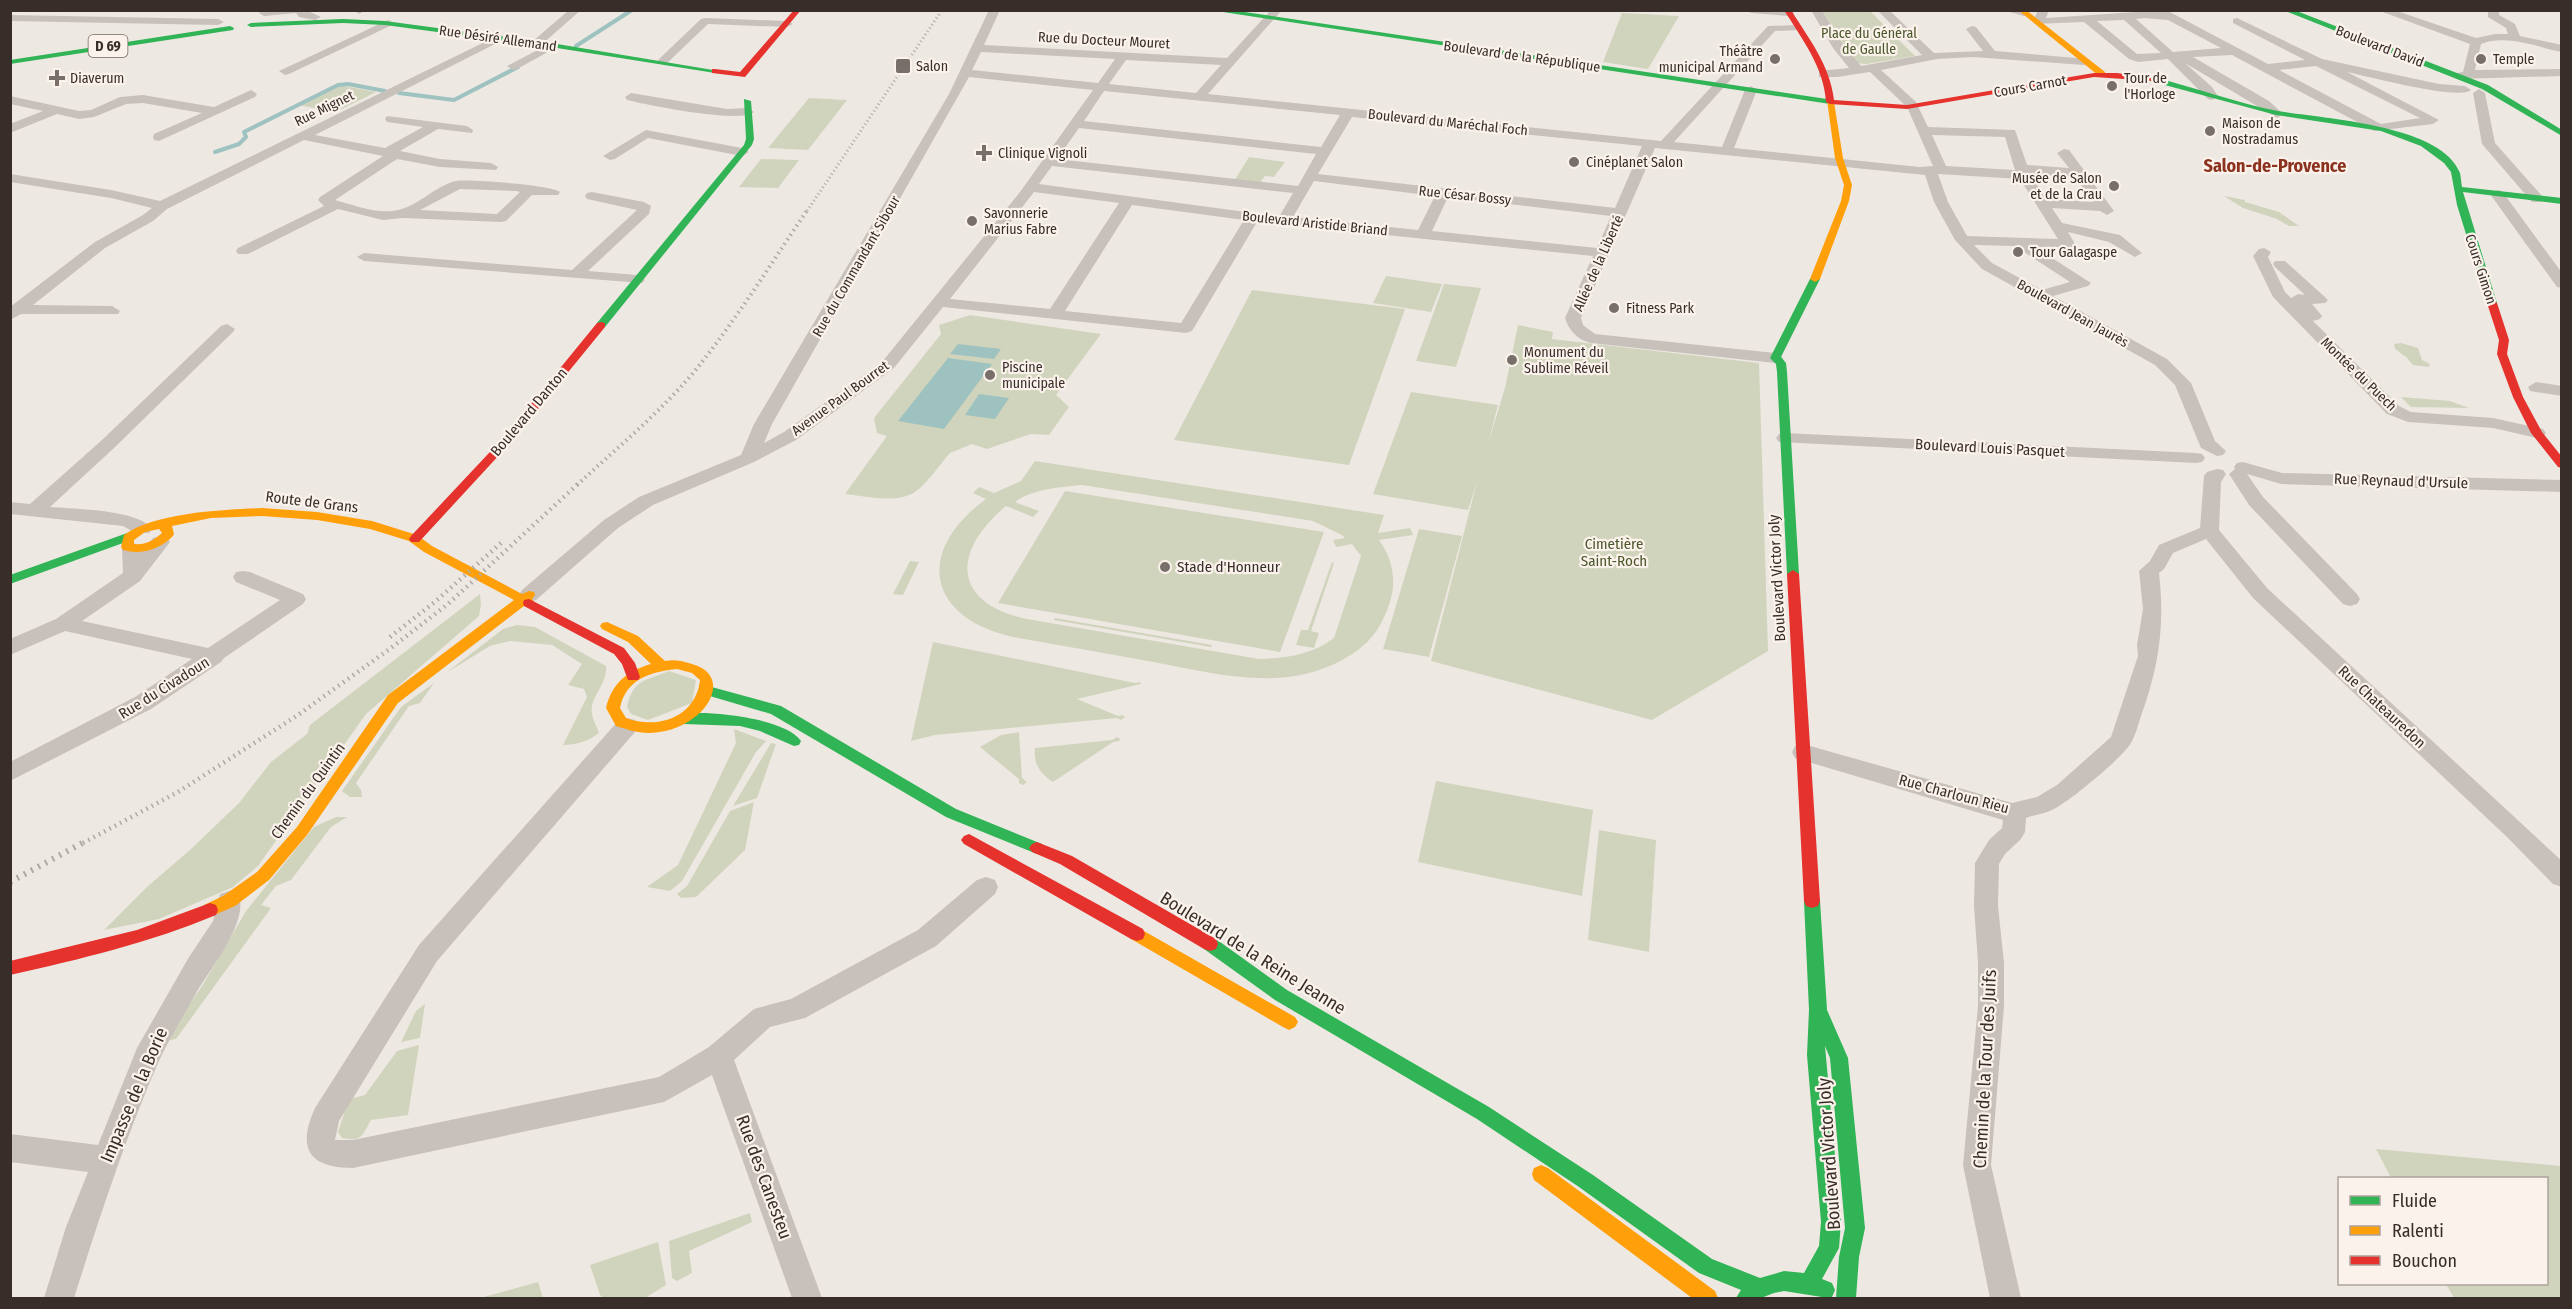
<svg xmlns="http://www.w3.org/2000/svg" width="2572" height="1309" font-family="'Fira Sans Condensed',sans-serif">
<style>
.green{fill:#d1d4bc;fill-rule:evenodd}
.water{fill:#9ec2c0}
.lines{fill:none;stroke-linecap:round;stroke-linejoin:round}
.stream{stroke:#9ec2c0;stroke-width:4}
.street{fill:#c8c0bb;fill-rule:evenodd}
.fast{fill:#30b455;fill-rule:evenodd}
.slow{fill:#ff9f0a;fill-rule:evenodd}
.jam{fill:#e5322d;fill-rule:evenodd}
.rail-far3{stroke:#afa9a6;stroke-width:3;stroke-dasharray:1 3;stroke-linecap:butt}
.rail-far2{stroke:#afa9a6;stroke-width:4;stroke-dasharray:1.5 4;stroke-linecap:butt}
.rail-far1{stroke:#afa9a6;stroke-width:4.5;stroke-dasharray:1.5 4.5;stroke-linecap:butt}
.rail{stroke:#afa9a6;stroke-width:6;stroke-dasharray:2 6;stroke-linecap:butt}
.poi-dot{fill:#786e6a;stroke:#fbf2eb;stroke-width:2}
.labels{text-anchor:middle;stroke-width:4.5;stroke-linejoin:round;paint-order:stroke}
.far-park-label{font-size:14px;fill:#4b582c;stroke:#fbf2eb}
.far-street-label{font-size:14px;fill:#392d29;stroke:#fbf2eb}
.shield{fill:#fbf2eb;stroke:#736863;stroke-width:1.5}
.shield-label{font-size:14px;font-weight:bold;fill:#392d29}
.far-poi-label{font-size:14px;fill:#392d29;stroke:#fbf2eb;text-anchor:start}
.street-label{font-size:15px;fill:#392d29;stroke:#fbf2eb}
.park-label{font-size:15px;fill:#4b582c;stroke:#fbf2eb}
.poi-label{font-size:15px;fill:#392d29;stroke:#fbf2eb;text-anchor:start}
.far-district-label{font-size:18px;font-weight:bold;fill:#8b321f;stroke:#fbf2eb}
.near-street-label{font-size:18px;fill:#392d29;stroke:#fbf2eb}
</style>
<rect width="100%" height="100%" fill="#eee8e3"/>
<path class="green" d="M1823,11H1870L1915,56L1866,64L1855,63Z
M1622,13L1679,16L1648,69L1603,62Z
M339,85L376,92L336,112L298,105Z
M809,98L847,100L808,150L768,148Z
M1249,157L1285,162L1274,177L1265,176L1259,184L1234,181Z
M761,159L799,160L778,188L739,187Z
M2224,196L2245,200V202L2279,212L2299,226H2289L2277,219L2243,208Z
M1386,276L1442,284L1431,312L1373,303Z
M1444,284L1481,288L1456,367L1416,361Z
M1252,290L1405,309L1349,465L1174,440Z
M970,315L1101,334L1056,395L1069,407L1049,435L1031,434L987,449L972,444L950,453C939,465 928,483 915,492C896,504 866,496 845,494L887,436L877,433L874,418L941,334L939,325Z
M1518,325L1553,332L1552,339L1759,363L1768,651L1652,720L1431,661L1477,482L1468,510L1373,494L1411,392L1498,405L1488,444L1505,388Z
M2401,343L2418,348L2422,360L2430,364L2429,367L2413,365L2406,357L2395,349L2394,344Z
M2401,397L2450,401L2469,408L2411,407Z
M1035,461L1384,515L1378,533L1410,528L1413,535L1379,540C1397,565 1397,591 1384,617C1376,636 1362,649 1344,659C1282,694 1214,673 1148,661C1103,653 1058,645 1013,637C926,617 915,551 986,499L973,493L979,487L994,493L1021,481ZM1082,485L1313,521L1342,535L1345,538L1333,540L1336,547L1352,544L1361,556L1334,638C1312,655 1285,658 1259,659L1027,619C951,603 952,551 1006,506L1033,517L1039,511L1015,502C1033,489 1060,487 1082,485Z
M1065,491L1324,532L1280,652L998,603Z
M1419,529L1462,536L1429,657L1383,649Z
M910,561L919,562L903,595L893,594Z
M1332,562L1334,563L1311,631L1319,633L1314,648L1296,645L1301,630H1308Z
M480,594L481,605L479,616L366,714L258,866L233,887L159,919L104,930L148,886L190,850L239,803L271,762L307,734L310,725Z
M1055,618L1212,645L1211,647L1054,620Z
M517,625L535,627L606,666C608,684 589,697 592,714C593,720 597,727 599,733C589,741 576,745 563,745L587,697L584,689L568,685L582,664L552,645L510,641L490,646L446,673L503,629Z
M933,642L1135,683L1140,682L1141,684L1077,699L1118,716L1123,715L1125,717L1121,720L1117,718L935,735L911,741Z
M669,671L696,680L692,703L648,720L631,714L627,707C633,679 645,681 669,671Z
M434,683L420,703L409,706L356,783L361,790L362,797H350L342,791L401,707Z
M734,729L766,741L756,752L682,881L670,891L647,887L678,865L736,743Z
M1019,732L1022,778L1027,782L1023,785L1019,783V779L980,747L1001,735Z
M1117,737L1120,739L1119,741L1113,742L1053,782C1040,774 1033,763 1035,748L1112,740Z
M771,743L776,744L757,798L733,806Z
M1436,781L1593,810L1582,896L1418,862Z
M754,802L745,850L696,897L681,898L677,894L687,886L730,811Z
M336,817H347L331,827L291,880L276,886L261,905L271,908L176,1039L167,1041L169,1034L202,986L246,911L314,827Z
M1599,830L1656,840L1649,952L1588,940Z
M425,1004L420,1038L401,1042L416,1011Z
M419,1045L408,1115L371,1120C362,1136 362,1142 342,1138L338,1132L347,1105L353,1098L365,1095L397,1051Z
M2376,1149L2561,1166V1298H2454L2446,1284H2546V1178H2391Z
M750,1213L752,1222L689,1251L692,1273L677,1281L672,1278L669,1241Z
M658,1242L666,1285L645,1298H604L600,1295L590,1265Z
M538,1282L543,1298H480Z"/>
<path class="water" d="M958,344L1001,349L994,359L950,354Z
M948,358L992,364L944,429L898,421Z
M979,394L1009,398L995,419L965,415Z"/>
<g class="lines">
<path class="stream" d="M576,46L632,10
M399,93L454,100L518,67
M215,152L239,144L246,137L244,132L338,85L348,84L385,91"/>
<path class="street" d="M261,10H306L321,17L315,20L299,17L296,13L264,16L259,13Z
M354,10H364V11L359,14Z
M569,10H581L541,45H533V41Z
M989,10H1000L984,45L1227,58L1271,10H1282L1208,94L1661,141L1768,26L1797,25L1801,26V30L1775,31L1674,142L1722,147L1745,90L1751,86L1757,90L1734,148L1920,167L1933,166L1907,107L1870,72L1837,77H1819V71L1849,68L1833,48L1811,10H1822L1844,46L1861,66L1922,55L1877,10H1889L1934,53L1983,51L1966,29L1972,26L1976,27L1995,51L2088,59L2090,61L2084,65L1973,57L1937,59L1881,70L1916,102L1928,127L2015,130L2027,165L2069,168L2057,153L2064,149L2069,150L2114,211L2107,215L2100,211L2052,208L2062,223L2120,235L2142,253L2135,257L2109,242L2068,232L2075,244L2073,247H2035L2091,283L2088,286L2053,296L2167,359L2191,383L2215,441L2226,451L2223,455L2217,456L2201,448L2175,385L2155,365L1982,269L1955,240L1934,202L1925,175L1655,148L1581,318L1583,325L1595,334L1775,353L1783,358L1781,361L1775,363L1591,343C1578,340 1569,331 1565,318L1593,256L1257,222L1192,331L1186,333L943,307L894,368L796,440L754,462L653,505L618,528L536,600L529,602L522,600L519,595L522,590L604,520L639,497L741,455L754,424L949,94ZM981,52L1115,59L1098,83L972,70ZM1126,60L1221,65L1196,93L1109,84ZM969,77L1093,90L1020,192L882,362L784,432L764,443L772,424ZM1104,91L1340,115L1321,147L1084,121ZM1352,117L1642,146L1615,208L1318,174ZM1079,128L1316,154L1298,186L1057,159ZM1932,135L2005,137L2015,170L1946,166ZM1052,166L1293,193L1280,215L1253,213L1039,184ZM1938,174L2020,179L2058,239L1967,236L1948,202ZM2030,174L2075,177L2093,202L2046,199ZM1314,181L1435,196L1418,230L1293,217ZM1034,192L1119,203L1050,309L950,299ZM1448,197L1611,216L1597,248L1432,231ZM1132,205L1244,220L1181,323L1065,311ZM1974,245L2015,246L2070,282L2042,290L1992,263Z
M1746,10H1792L1794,13L1789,16L1751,13Z
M2002,10H2027L2029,13L2024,16Z
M2038,10H2049L2046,18L2166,10L2268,64L2305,60L2233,23V19L2237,18L2322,59L2439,84L2465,86L2471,90C2459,101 2367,76 2347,72L2439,120L2433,124L2374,131L2232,55L2193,57L2269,101L2283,114L2277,118L2185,63L2212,87L2218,96L2212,100L2208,99L2168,59L2138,62L2129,59L2084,22L2035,24L2033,22ZM2144,18L2168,20L2221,48L2173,52L2136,19ZM2124,20L2161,53L2137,54L2097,21ZM2316,66L2420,118L2381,124L2279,70Z
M2394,10L2476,38L2495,34H2508L2506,28L2488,17V10H2499V15L2515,24L2520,36L2562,45V52C2537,47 2506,34 2481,44L2475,70L2561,69L2562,76L2457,79V73L2463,72L2470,44L2380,11Z
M10,15L218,19L224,22L218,25L10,21Z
M705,18L787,21L793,24L787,27L708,24L666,64H658V60L701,19Z
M388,20L394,23L392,25L289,74L285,75L279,71Z
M499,35L503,36V40L315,135L385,148L423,127L387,122L385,119L387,116L467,126L473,130L472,133L438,129L400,151L440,159L491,163L498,167L496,170L440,167L397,159L335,200C354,205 378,215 398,210C418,206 435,186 456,181C469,179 553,185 560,192L558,195H532L506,221L501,222L403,218L383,220L338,209L248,254H238L236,251L238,248L324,206L318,200L320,197L383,156L304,140L167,209L153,221L105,248L33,305L112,306L120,311L118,314H21L10,320V307L95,242L143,215L152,208L111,198L10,182V174L111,190L160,201ZM460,189L516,191L520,192L497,214L420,210Z
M553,42L557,43V47L517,69L513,70L507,66Z
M2479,89L2485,93L2495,143L2542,196L2544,199L2542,202H2532L2482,144L2473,93Z
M251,90L257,94L255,97L159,141L154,140L153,137L154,134L202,113L143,103L126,104L94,117L79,119L57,114L10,133V124L43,111L10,104V96L79,111L91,110L120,97L143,95L214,107Z
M631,93L727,109L748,108L754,112C742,124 647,105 627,100L625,97Z
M646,130L742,148L749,152L742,156L648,138L615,159L610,160L603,156Z
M2497,190L2502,191L2562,273V288L2557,287L2490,194Z
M592,192L644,202L651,206L649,214L588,271L637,275L645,280L642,283L364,261L357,257L364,253L572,270L637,210L587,199L585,196L587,193Z
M2264,248L2271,252L2268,257L2285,292L2291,298L2298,294L2305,295L2275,267L2273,264L2275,261H2285L2325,297L2328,300L2325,303L2312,304L2322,316L2320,319L2313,321L2399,406L2411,412L2493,418L2543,429L2546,433L2543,437L2537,438L2493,428L2408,422L2387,414L2273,297L2253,256L2259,249Z
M227,324L235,329L233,332L114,448L50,507C73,509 138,509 152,529L149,533H135L123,526L10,514V502L30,504L102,440L221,326Z
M2536,382L2562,386V396L2530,391L2528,387Z
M1785,433L2196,453L2202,454L2205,458L2202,462L2196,463L1779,442L1776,438L1779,434Z
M2243,462L2282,473L2562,480V492L2281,484L2247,474L2263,497L2357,594L2360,599L2357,604L2350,606L2343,604L2249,505L2229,474L2235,469L2234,467L2237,463Z
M2217,469L2223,470L2226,474L2221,482L2219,530L2267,588L2562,861V887L2553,884L2507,837L2253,598L2206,539L2173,553L2164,569L2159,573C2165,626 2159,666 2141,716C2138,725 2135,738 2129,746C2118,761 2069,802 2052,810C2044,814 2034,815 2026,818L2025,832L2021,839L2005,854L1999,864L1998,906L2004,963V1006L1991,1165L2021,1298H1990L1963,1165L1978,1006V963L1974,906L1975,863L1989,840L2002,828L2003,820L1795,758L1792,752L1795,746L1803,744L2012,803L2037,797L2057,785L2111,737L2138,656L2137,645L2143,609L2139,571L2150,561L2159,545L2200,528L2204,476L2207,472Z
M160,536L167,538L170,542L140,581L82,621L208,648L280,600L236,582L233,577L236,572L243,571L250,572L303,594L306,599L303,604L224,658L221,662L151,709L10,781V762L135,697L192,659L65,631L10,655V639L56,619L123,573L122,549L125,545L132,543L139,545L142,552L153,538Z
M627,718L635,720L638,726L635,732L437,961L339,1121L335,1140H353L659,1077L709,1047L754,1009L791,999L918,930L977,880L986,877L995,880L998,887L995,894L936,946L805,1018L770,1027L734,1060L822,1298H792L712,1075L664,1102L353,1168C308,1168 297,1148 315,1108L419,945L619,720Z
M229,891L238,894C251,920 208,971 195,995C183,1017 169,1039 158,1063C125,1139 99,1219 74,1298H44L66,1227L88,1172L10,1162V1134L98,1145L137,1048L189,957L213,921L220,894Z"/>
<path class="fast" d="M1210,10H1231L1827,99L1830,98L1834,102L1830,104Z
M2283,10H2294L2488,85L2562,130V136L2482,89Z
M343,19L385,21L557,44L719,71L715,73L557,48L385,25L343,23L251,27L247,25L251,23Z
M230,26L234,28L233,30L10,64V60Z
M2153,77C2194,87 2236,103 2278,111C2322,119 2441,124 2460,173C2461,177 2461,182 2462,187L2562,198V204L2463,192L2497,303L2496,305H2488L2457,205L2451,172L2444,163L2421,146L2381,131L2276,115L2150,81V77Z
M744,99L751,101L754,139L752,145L605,327H597V323L744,145L746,139Z
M1815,276L1820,279L1781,357L1786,363L1787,372L1799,574L1793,578L1787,574L1777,372L1776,364L1770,358L1810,279Z
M130,532L134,533L136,536L134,539L10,584V575Z
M708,686L781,706L956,809L1042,844L1045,848L1042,852L1037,854L946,817L771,714L703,694L701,691L703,688Z
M700,713C724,713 787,720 801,741L799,745L794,746L760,731L740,726L684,724L679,723L677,719L679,715Z
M1812,894L1818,896L1820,901L1827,1010L1848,1058L1865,1228L1859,1257L1856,1298H1836L1839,1257L1845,1228L1830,1058L1825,1046L1841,1222L1839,1248L1822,1279L1832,1283L1835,1290L1832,1297L1828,1298L1784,1291L1774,1293L1761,1298H1736L1741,1290L1699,1273L1579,1187L1477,1119L1275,1000L1204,949L1202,944L1204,939L1210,937L1216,939L1287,990L1489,1107L1593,1175L1712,1259L1760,1278L1784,1271L1804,1273L1819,1246L1821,1222L1807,1055L1809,1010L1804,901L1806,896Z"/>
<path class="slow" d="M2018,10H2026L2105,72V76H2099Z
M1827,100L1834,102L1843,158L1852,185L1849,201L1820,279L1815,282L1810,279L1841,201L1844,185L1835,158Z
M262,508L317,512L372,521L417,535L432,546L522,594L529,591L534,592L535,595L532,599L535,603L529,607L524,606L398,703L307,835L269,880L235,906L210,917L204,915L202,910L204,905L223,896L257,872L297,827L388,695L514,600L424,552L409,541L370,529L317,520L262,516L211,518L172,526L174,534L172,537C158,550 141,555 123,550L121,547L124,535C157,512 222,510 262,508ZM159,529L162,533C153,541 145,545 134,544V540L145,532Z
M607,622L638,636L665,661C675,659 682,661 692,664C725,673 715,704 692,719C680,728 663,733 648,733C637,733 626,729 616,726L606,708C612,683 627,671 651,664L628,642L602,629L600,626L602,623ZM677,669L692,673L700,680C696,717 658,730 626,718L620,708C626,679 650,672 677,669Z
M1137,927L1295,1017L1298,1022L1295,1027L1289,1030L1283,1027L1131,939L1129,934L1131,929Z
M1541,1165L1548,1168L1715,1291L1718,1298H1692L1534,1180L1532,1174L1534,1168Z"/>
<path class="jam" d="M794,10H801L745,77L712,73V69H715L740,72Z
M1784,10H1791C1809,39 1830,65 1834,100L1907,105L2094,73H2117L2157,79L2153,81L2094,77L1907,109L1830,104L1826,102C1824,67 1802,39 1784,10Z
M2492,300L2497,303L2509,340L2507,354L2523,397L2542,432L2562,457V468L2558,467L2531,433L2513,397L2497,354L2499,340L2487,303Z
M601,322L605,323V327L512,441L419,542H411L409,539L411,536L504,437L597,323Z
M1793,570L1799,574L1820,901L1818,906L1812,908L1806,906L1804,901L1787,574Z
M529,599L624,648L635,663L640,677L638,680H628L622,664L614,654L524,606L523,603L524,600Z
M969,834L1143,929L1145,934L1143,939L1137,941L1131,939L964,844L961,840L964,836Z
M1037,842L1072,856L1216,939L1218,944L1216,949L1210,951L1204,949L1060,864L1032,852L1029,848L1032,844Z
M210,903L216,905L218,910L216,915C149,943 81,959 10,975V961L137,930Z"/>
<path class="rail-far3" d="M807,211L942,10"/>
<path class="rail-far2" d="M577,485C618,447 663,410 698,367C738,317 772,262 808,209"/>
<path class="rail-far1" d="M390,637L436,601L502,542
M83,843L178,792L298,715L391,648L448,604L579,483"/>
<path class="rail" d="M10,882L86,841"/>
</g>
<g class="poi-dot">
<circle cx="1775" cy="59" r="6"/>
<circle cx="2481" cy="59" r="6"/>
<rect x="895" y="58" width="16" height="16" rx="3"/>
<path d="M54 69h6v6h6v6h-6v6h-6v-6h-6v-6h6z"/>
<circle cx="2112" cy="86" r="6"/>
<circle cx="2210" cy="131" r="6"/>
<path d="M981 144h6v6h6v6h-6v6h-6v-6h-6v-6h6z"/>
<circle cx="1574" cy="162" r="6"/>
<circle cx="2114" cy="186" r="6"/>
<circle cx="972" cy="221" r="6"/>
<circle cx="2018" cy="252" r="6"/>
<circle cx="1614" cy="308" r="6"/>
<circle cx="1512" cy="360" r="6"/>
<circle cx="990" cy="375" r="6"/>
<circle cx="1165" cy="567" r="6"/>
</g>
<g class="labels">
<g class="far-park-label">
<text x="1869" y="38">Place du Général<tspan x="1869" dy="16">de Gaulle</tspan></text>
</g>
<g class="far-street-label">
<text transform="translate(498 38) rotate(8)" y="5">Rue Désiré Allemand</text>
<text transform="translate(1104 40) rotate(3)" y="5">Rue du Docteur Mouret</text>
<text transform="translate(2380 46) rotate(21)" y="5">Boulevard David</text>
<text transform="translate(1522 56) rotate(8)" y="5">Boulevard de la République</text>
<text transform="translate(2030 86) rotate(-10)" y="5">Cours Carnot</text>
<text transform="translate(324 108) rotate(-26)" y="5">Rue Mignet</text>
<text transform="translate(1448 122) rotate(6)" y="5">Boulevard du Maréchal Foch</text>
<text transform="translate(1465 195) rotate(6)" y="5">Rue César Bossy</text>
<text transform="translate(1315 223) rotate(6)" y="5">Boulevard Aristide Briand</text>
<text transform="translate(1598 263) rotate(-66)" y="5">Allée de la Liberté</text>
<text transform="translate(856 266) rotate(-60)" y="5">Rue du Commandant Sibour</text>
<text transform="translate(2481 269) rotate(72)" y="5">Cours Gimon</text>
<text transform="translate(2073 313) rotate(29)" y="5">Boulevard Jean Jaurès</text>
<text transform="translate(2359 374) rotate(44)" y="5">Montée du Puech</text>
<text transform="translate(840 398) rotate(-36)" y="5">Avenue Paul Bourret</text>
</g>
<rect class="shield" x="88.5" y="35" width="39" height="22" rx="4.5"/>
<g class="shield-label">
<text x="108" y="51">D 69</text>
</g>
<g class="far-poi-label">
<text x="1763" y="56" text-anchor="end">Théâtre<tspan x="1763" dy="16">municipal Armand</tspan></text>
<text x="2493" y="64">Temple</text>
<text x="916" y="71">Salon</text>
<text x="70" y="83">Diaverum</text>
<text x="2124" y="83">Tour de<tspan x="2124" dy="16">l'Horloge</tspan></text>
<text x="2222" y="128">Maison de<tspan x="2222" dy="16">Nostradamus</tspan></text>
<text x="998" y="158">Clinique Vignoli</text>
<text x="1586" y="167">Cinéplanet Salon</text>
<text x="2102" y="183" text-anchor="end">Musée de Salon<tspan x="2102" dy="16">et de la Crau</tspan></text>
<text x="984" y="218">Savonnerie<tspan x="984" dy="16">Marius Fabre</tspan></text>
<text x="2030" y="257">Tour Galagaspe</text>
<text x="1626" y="313">Fitness Park</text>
<text x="1524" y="357">Monument du<tspan x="1524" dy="16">Sublime Réveil</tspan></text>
<text x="1002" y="372">Piscine<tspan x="1002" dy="16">municipale</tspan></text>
</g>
<g class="street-label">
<text transform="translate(529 412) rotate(-50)" y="5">Boulevard Danton</text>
<text transform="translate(1990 448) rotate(3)" y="5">Boulevard Louis Pasquet</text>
<text transform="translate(2401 481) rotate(2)" y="5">Rue Reynaud d'Ursule</text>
<text transform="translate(312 502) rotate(7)" y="5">Route de Grans</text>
<text transform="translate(1777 578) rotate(-93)" y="5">Boulevard Victor Joly</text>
<text transform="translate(164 688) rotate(-32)" y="5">Rue du Civadoun</text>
<text transform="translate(2382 707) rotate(43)" y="5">Rue Chateauredon</text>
<text transform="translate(308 791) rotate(-54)" y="5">Chemin du Quintin</text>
<text transform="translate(1954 794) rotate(15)" y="5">Rue Charloun Rieu</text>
</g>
<g class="park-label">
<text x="1614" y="549">Cimetière<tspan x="1614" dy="17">Saint-Roch</tspan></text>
</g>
<g class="poi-label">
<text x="1177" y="572">Stade d'Honneur</text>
</g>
<g class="far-district-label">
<text x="2275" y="172">Salon-de-Provence</text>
</g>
<g class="near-street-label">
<text transform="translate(1253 953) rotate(32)" y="6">Boulevard de la Reine Jeanne</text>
<text transform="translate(1985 1069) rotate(-87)" y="6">Chemin de la Tour des Juifs</text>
<text transform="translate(134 1095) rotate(-67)" y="6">Impasse de la Borie</text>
<text transform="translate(1829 1154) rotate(-94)" y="6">Boulevard Victor Joly</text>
<text transform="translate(764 1177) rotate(70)" y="6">Rue des Canesteu</text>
</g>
</g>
<rect width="2572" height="1309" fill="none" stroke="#392d29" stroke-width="24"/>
<rect x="2338" y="1177" width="210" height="108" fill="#fbf2eb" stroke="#ada39d" stroke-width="1.5"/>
<rect x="2350" y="1196" width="30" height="9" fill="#30b455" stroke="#ada39d" stroke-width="1.5"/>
<text x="2392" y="1207" font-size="18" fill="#392d29">Fluide</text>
<rect x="2350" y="1226" width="30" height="9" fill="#ff9f0a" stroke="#ada39d" stroke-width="1.5"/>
<text x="2392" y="1237" font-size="18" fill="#392d29">Ralenti</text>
<rect x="2350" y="1256" width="30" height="9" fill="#e5322d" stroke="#ada39d" stroke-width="1.5"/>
<text x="2392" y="1267" font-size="18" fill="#392d29">Bouchon</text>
</svg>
